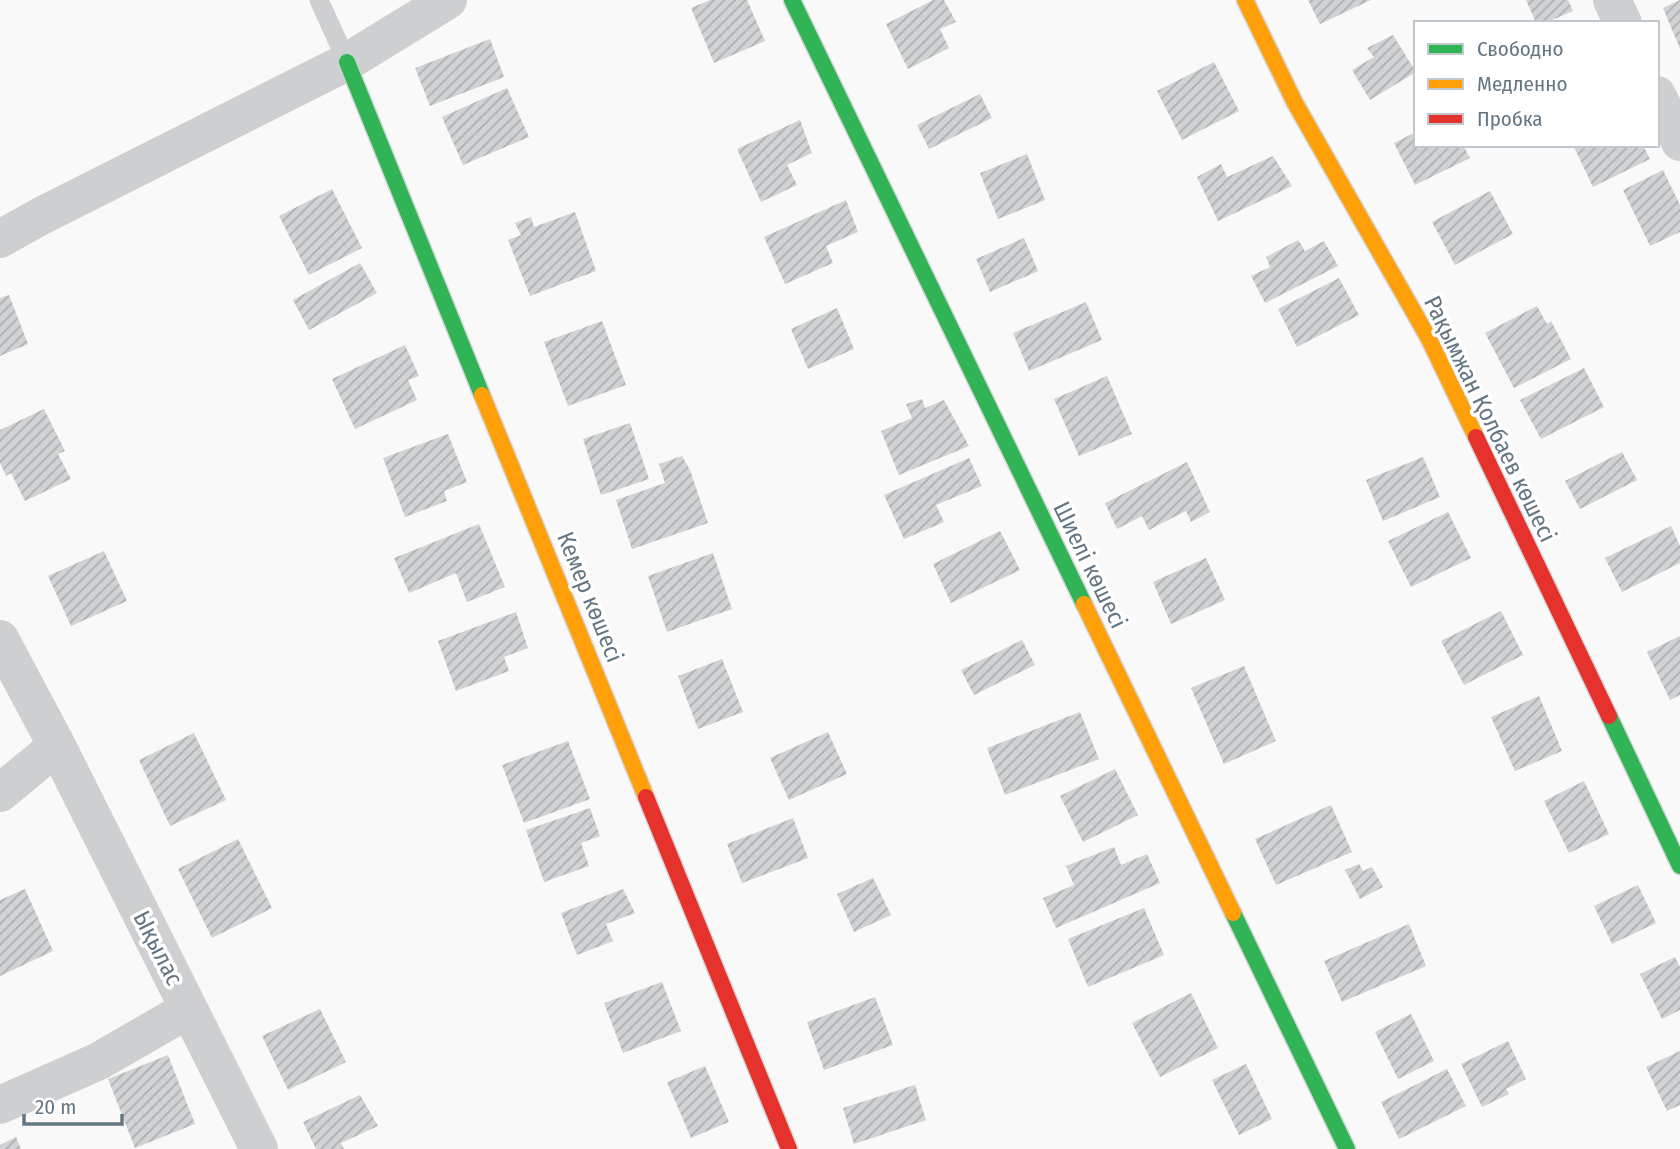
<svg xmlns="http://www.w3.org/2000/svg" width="1680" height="1149" font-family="'Fira Sans Condensed',sans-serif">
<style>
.building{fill:url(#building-hatch)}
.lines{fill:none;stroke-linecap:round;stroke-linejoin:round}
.fast-casing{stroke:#d5d6d7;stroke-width:19}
.slow-casing{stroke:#d5d6d7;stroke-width:19}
.jam-casing{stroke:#d5d6d7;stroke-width:19}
.lane{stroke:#cecfd0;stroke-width:19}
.street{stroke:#cecfd0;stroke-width:38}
.fast{stroke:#30b455;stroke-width:16}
.slow{stroke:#ff9f0a;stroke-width:16}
.jam{stroke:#e5322d;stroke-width:16}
.labels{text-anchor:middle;stroke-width:7;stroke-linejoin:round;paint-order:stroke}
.street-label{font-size:24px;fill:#657683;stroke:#fff}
</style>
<defs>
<pattern id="building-hatch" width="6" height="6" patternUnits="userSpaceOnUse" patternTransform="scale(1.75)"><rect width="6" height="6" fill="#d0d2d3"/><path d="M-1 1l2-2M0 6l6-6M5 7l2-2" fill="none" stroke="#acafb1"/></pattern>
</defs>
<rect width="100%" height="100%" fill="#f9f9f9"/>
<path class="building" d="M710,0H747L765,41L714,63L691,8Z
M933,0H944L956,22L940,29L949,48L908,69L886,24Z
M1308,0H1371L1320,24Z
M1526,0H1568L1573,11L1545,23H1536Z
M1680,0V49L1663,8Z
M1393,35L1416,72L1370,100L1352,70L1374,57L1367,48Z
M490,39L504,77L430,106L415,68Z
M1214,62L1239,111L1182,140L1157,91Z
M507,88L529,137L463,165L442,117Z
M980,94L992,118L929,149L917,125Z
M800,120L812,153L787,165L797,185L761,202L737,149Z
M1416,132V145H1463L1470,158L1415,185L1394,143Z
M1573,145H1643L1650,159L1593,187Z
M1027,154L1045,200L998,219L980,173Z
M1273,156L1292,186L1218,221L1197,177L1221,164L1227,177Z
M1663,170L1680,205V232L1650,246L1623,190Z
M332,189L362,248L309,275L279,216Z
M1490,191L1513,234L1455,265L1432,222Z
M846,200L858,232L826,246L833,263L785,284L764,237Z
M575,212L596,271L530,296L508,240L521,235L515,223L531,217L534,227Z
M1024,238L1038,271L990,292L976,259Z
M1298,240L1305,251L1324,241L1338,266L1265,303L1251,276L1270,267L1266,257Z
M360,263L377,293L309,330L293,300Z
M1339,278L1359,315L1297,347L1278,309Z
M9,295L28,344L0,356V298Z
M1086,302L1102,340L1029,371L1013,333Z
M1537,306L1547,324L1551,321L1571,359L1514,388L1485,333Z
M837,308L854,349L808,369L791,329Z
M602,321L626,385L568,406L544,342Z
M405,345L419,376L408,380L417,400L355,429L332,379Z
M1584,368L1604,407L1541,439L1520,400Z
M1107,376L1132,434L1079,456L1054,399Z
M922,399L925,408L944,400L969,446L899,475L881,431L912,418L906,404Z
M44,409L65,451L58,454L71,479L25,501L11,473L6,476L0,463V430Z
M630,423L649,479L601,495L583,439Z
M448,434L467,482L444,491L447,501L405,517L383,458Z
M1622,452L1637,480L1580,509L1565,481Z
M682,456L690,470L708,523L632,549L616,500L665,483L659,464Z
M1423,457L1440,497L1383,521L1366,480Z
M969,458L982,486L936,505L944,522L904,539L884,495Z
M1187,462L1210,512L1191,522L1186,511L1149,530L1142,516L1117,529L1105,503Z
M1448,512L1471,558L1411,587L1388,541Z
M479,524L505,587L467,602L456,573L409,593L394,558Z
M1671,526L1680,546V563L1622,592L1605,558Z
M1000,531L1020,570L951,603L933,564Z
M104,551L127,601L71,626L48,576Z
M713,553L732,609L667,632L648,576Z
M1206,558L1225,600L1171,624L1153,582Z
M1501,611L1523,655L1464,685L1441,641Z
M516,612L528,648L504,657L509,671L456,691L438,641Z
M1680,636V695L1670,700L1647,652Z
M1022,640L1035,665L974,695L961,670Z
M722,659L743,712L698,729L678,676Z
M1244,666L1276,741L1224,764L1191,688Z
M1539,696L1562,751L1515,771L1491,717Z
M1080,712L1099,759L1005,795L987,748Z
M828,732L847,774L789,800L770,758Z
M194,733L226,800L170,826L139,760Z
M568,741L590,799L524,823L502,765Z
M1115,769L1138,815L1083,842L1060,796Z
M1584,781L1609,834L1569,853L1544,801Z
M1331,805L1352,852L1276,885L1255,839Z
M590,808L600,836L581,843L589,866L544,882L526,830Z
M793,818L808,858L742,883L727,844Z
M238,839L272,908L212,938L178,869Z
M1114,847L1121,865L1147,854L1160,883L1056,928L1043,898L1074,885L1066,866Z
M1359,864L1363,871L1372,867L1383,887L1360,899L1345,870Z
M873,878L891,915L854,932L837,894Z
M1638,885L1656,923L1612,944L1594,906Z
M25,889L53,951L0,976V900Z
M623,889L635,913L606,924L613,941L577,955L561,913Z
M1144,908L1164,955L1088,987L1068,939Z
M1409,924L1426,966L1342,1002L1324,961Z
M1675,957L1680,967V1010L1662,1019L1640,974Z
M662,982L681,1031L623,1053L604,1003Z
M1191,993L1218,1048L1160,1077L1132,1023Z
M875,997L893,1045L824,1070L807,1022Z
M320,1009L346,1062L288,1090L262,1036Z
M1411,1014L1434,1061L1398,1079L1375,1032Z
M1508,1041L1526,1079L1506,1089L1509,1094L1482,1107L1461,1064Z
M1680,1051V1105L1667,1111L1646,1067Z
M168,1055L195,1124L135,1148L108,1079Z
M1246,1064L1272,1119L1239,1135L1212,1080Z
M705,1066L729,1122L691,1138L667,1082Z
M1447,1069L1466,1106L1399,1139L1381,1102Z
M915,1085L926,1120L854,1144L843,1108Z
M360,1095L378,1126L341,1143L344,1149H316L303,1122Z
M16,1137L21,1149H0V1145Z"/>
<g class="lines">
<g class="fast-casing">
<path id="fast" d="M792,0L1084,604
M347,62L482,395
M1609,716L1680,866
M1233,913L1347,1149"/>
</g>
<g class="slow-casing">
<path id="slow" d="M1245,0L1295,103L1428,337L1476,437
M482,395L646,797
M1084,604L1233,913"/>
</g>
<g class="jam-casing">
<path id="jam" d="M1476,437L1609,716
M646,797L789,1149"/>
</g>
<path class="lane" d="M319,0L347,62"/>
<path class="street" d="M1612,0L1623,23
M1657,95L1680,142
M0,239L41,216L347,62L448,0
M0,639L57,746L259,1149
M0,793L57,746
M0,1105L99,1061L189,1009"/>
<use href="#fast" class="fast"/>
<use href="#slow" class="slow"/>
<use href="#jam" class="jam"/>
</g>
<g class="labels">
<g class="street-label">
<text transform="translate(1490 419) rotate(64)" y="8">Рақымжан Қолбаев көшесі</text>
<text transform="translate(1090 565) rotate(64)" y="8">Шиелі көшесі</text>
<text transform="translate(590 597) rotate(68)" y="8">Кемер көшесі</text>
<text transform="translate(158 948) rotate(63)" y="8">Ықылас</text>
</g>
</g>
<rect x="1414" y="21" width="245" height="126" fill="#ffffff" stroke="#c1c8cd" stroke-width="2"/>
<rect x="1428" y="44" width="35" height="10" fill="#30b455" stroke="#c1c8cd" stroke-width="2"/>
<text x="1477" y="56" font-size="21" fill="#657683">Свободно</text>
<rect x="1428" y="79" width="35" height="10" fill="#ff9f0a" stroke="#c1c8cd" stroke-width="2"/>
<text x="1477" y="91" font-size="21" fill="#657683">Медленно</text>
<rect x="1428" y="114" width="35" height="10" fill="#e5322d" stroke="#c1c8cd" stroke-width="2"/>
<text x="1477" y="126" font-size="21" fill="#657683">Пробка</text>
<path d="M24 1114v10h98v-10" fill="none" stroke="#657683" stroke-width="3.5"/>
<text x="35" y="1114" font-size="21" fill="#657683" stroke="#ffffff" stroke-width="5" paint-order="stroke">20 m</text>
</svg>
